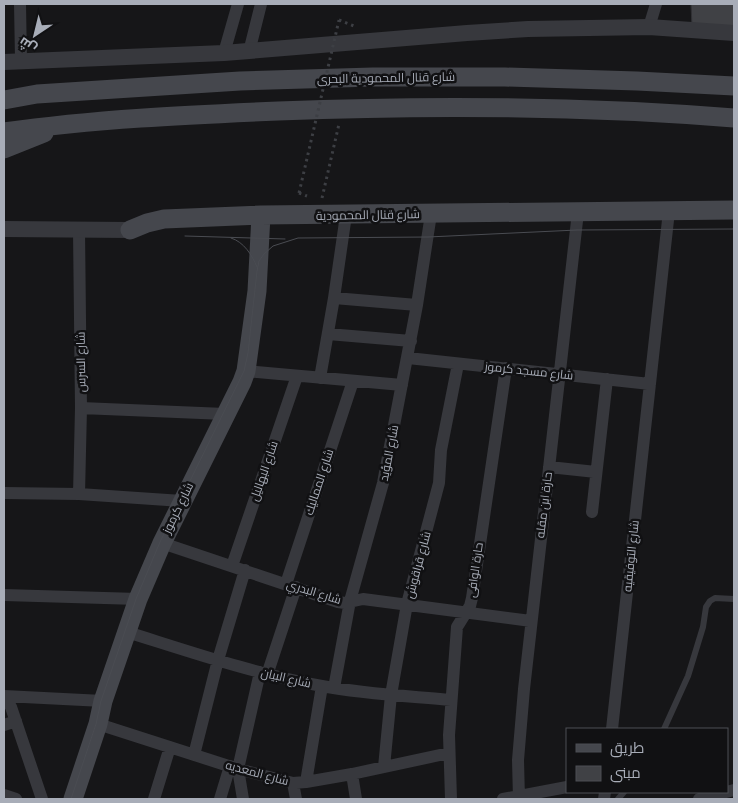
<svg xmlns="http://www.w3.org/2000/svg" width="738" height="803" font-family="'Archivo Narrow',Cairo,sans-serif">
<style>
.building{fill:#404145;stroke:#303034}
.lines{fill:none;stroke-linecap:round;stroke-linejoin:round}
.path{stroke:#3d3f44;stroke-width:3;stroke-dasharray:2.5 4;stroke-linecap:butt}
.service{stroke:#37383d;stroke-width:6}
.minor{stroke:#37383d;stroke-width:12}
.tertiary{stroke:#37383d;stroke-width:16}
.secondary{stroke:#45474d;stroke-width:19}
.tram{stroke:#4a4c52;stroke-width:1}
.path-bridge{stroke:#3d3f44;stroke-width:3;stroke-dasharray:2.5 4;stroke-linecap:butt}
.labels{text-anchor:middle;stroke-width:5;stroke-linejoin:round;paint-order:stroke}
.street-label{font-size:12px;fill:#a8adb8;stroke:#111113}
</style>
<rect width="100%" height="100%" fill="#161618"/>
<path class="building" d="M691,4H734V30L692,27Z"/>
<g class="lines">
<path class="path" d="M339,20L354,26
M299,193L307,196
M322,198L339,124"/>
<path class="service" d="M664,729L688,676L703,627L706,607L710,601L715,598L734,599
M618,799L624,792"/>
<path class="minor" d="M20,4L21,60
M649,27L656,4
M249,52L261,4
M224,53L238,4
M334,298L417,305
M328,334L411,341
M408,358L650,384
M246,371L402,385
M320,378L334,298L346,215
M81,408L225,414
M549,467L596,472
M4,493L79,494L182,501
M79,494L81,408L79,230
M592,512L607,379
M162,543L338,602L345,603L363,599L531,621
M232,566L297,376
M286,584L353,381
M4,595L138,599
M127,632C191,652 255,674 322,686C364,694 408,696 451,700
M267,675L296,587
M334,688L350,601L383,483L417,305L431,214
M4,696L11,707L42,799
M4,696L103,701
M98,724L238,769L293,783L306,782L352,774L449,753
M4,725L16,721
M612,729L669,211
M194,755L218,660L245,570
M384,767L391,695L407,604L439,483L441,450L458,364
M352,774L356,799
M306,782L322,686
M293,783L296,799
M4,795L16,799
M154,799L170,747
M220,799L230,766
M243,799L238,769L260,672
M451,799L449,735L457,627L470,606L472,598L506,368
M503,799L567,787
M519,799L518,760L524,689L578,212
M604,799L605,792
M699,799L734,790"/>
<path class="tertiary" d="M4,62L224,53L467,33L528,29L649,27L734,33
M4,229L130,230"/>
<path class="secondary" d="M4,100L37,94L240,81L373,77H505L637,81L734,86
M4,132C95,119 186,115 278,111C430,105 583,106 734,118
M4,149L44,133
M130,230L147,223L164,219L261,215L734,210
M73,799L98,724L103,701L138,599L162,543L242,382L246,371L257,291L261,215"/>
<path class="tram" d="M185,236L285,239
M231,238C244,242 252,255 257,267
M71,799L96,724L101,701L136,599L160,542L244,371L248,353L257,271L259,261L264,254L273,246L298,238L428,237L577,230L734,229"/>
<path class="path-bridge" d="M299,193L339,20"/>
</g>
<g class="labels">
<g class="street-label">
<text transform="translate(386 78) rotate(-1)" y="4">شارع قنال المحمودية البحرى</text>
<text transform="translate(368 215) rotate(-1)" y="4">شارع قنال المحمودية</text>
<text transform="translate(81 362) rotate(-91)" y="4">شارع السرس</text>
<text transform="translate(529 371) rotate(6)" y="4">شارع مسجد كرموز</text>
<text transform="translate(389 453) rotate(-79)" y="4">شارع المؤيد</text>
<text transform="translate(264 471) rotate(-71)" y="4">شارع البهاليل</text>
<text transform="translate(319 482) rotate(-72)" y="4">شارع المماليك</text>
<text transform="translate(544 505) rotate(-83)" y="4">حارة ابن مقله</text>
<text transform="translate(178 508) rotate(-64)" y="4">شارع كرموز</text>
<text transform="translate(631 556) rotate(-84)" y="4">شارع التوفيقيه</text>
<text transform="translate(418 565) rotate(-75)" y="4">شارع قراقوش</text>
<text transform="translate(475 570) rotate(-82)" y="4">حارة الوافى</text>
<text transform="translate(314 592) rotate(17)" y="4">شارع البدري</text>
<text transform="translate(286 678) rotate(13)" y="4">شارع البيان</text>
<text transform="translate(257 773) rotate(15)" y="4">شارع المعديه</text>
</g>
</g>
<rect width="738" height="803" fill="none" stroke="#a8adb8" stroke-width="10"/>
<rect x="566" y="728" width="162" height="65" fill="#111113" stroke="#4d4f55"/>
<rect x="576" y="744" width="25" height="8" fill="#45474d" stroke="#4d4f55"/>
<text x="610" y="753" font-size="15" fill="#a8adb8">طريق</text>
<rect x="576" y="766" width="25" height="15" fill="#404145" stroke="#4d4f55"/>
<text x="610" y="778" font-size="15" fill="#a8adb8">مبنى</text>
<g transform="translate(35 35) rotate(215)" stroke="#111113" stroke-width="4" paint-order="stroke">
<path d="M0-4L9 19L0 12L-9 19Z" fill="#a8adb8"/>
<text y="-8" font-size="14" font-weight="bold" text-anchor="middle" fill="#a8adb8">ش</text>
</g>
</svg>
